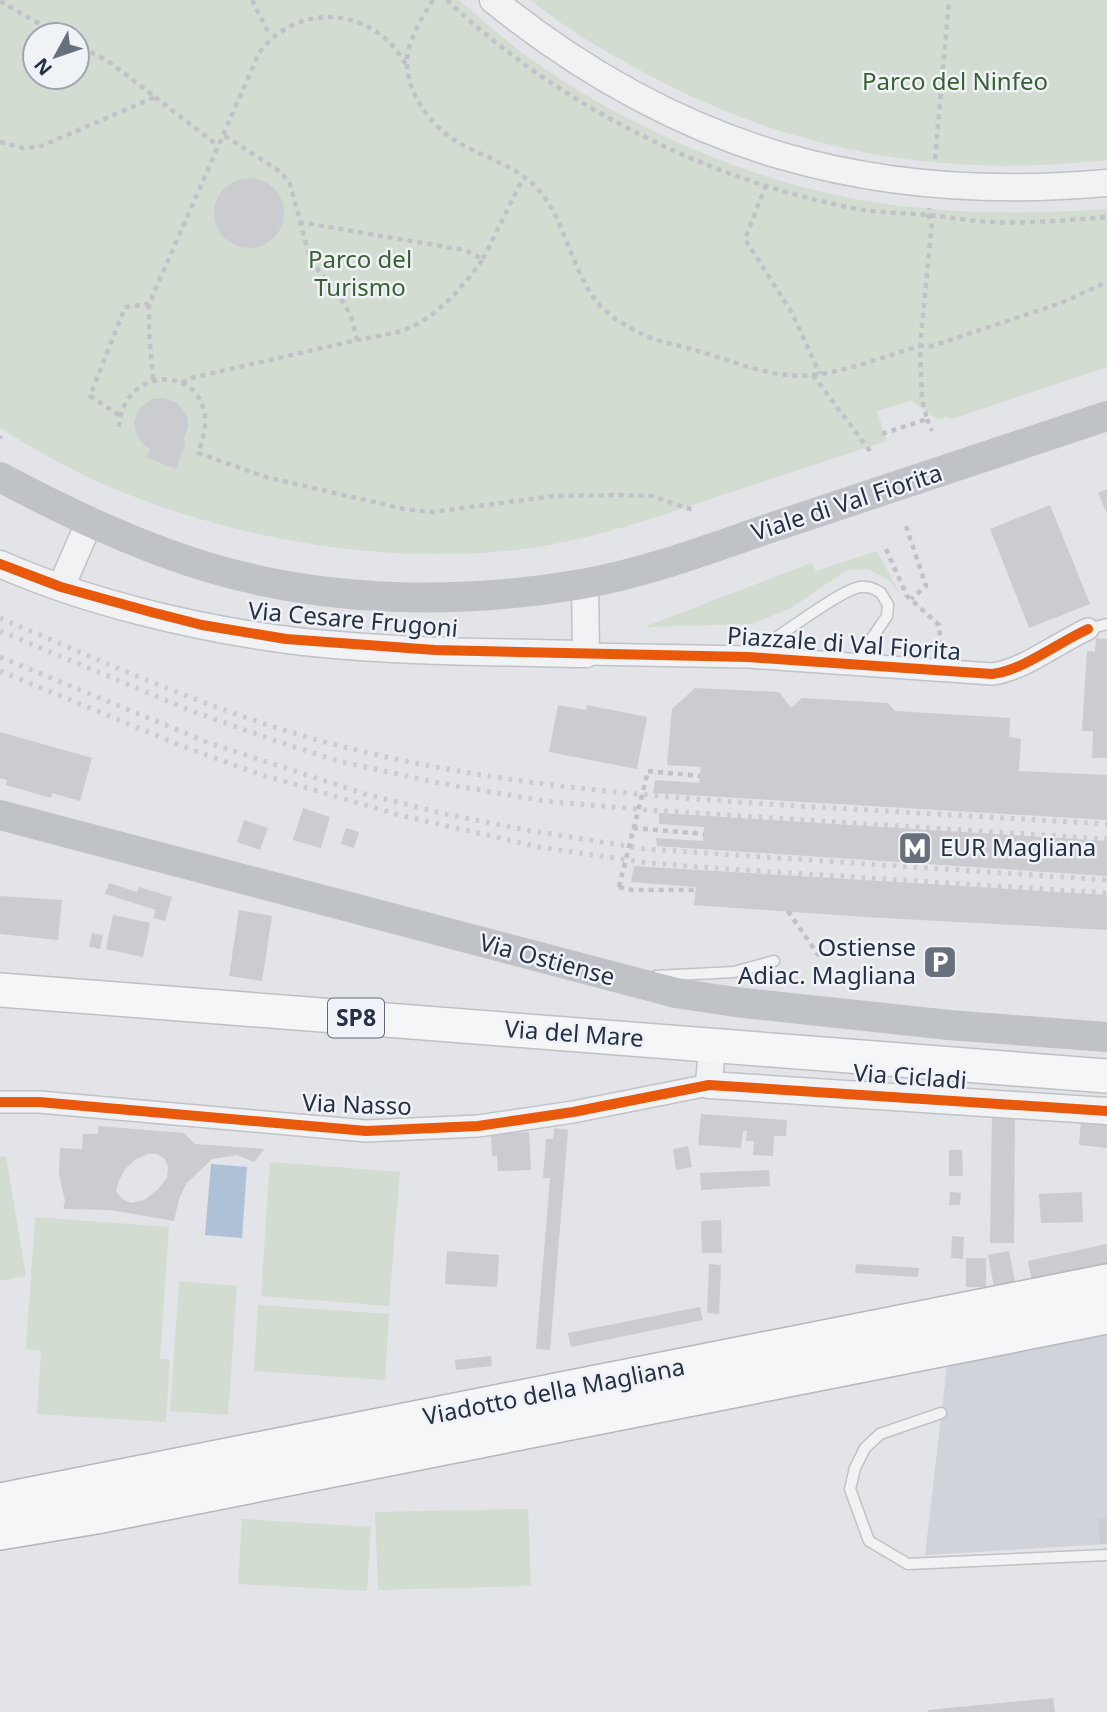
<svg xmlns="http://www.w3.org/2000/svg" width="1107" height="1712" font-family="'Noto Sans',sans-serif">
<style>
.built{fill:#cfd4db}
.green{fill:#d2dcd1;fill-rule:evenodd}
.water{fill:#aec1d6}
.building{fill:#caccd0;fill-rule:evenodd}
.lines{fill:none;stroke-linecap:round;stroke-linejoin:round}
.service-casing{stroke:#c0c2c5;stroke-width:13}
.minor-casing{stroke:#c0c2c5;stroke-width:24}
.tertiary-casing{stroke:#c0c2c5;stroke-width:29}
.primary-casing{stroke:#bdc1c5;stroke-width:36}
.trunk-casing{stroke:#b4b7bc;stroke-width:38}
.path{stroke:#c0c2c7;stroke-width:4.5;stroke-dasharray:5 5;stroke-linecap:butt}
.service{stroke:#f1f2f4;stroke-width:10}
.minor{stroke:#f1f2f4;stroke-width:21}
.tertiary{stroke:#f1f2f4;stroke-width:26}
.secondary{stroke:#bfc2c7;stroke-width:30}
.primary{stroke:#f5f6f7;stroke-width:33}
.trunk{stroke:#f5f6f7;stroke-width:35}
.rail{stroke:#cacccf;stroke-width:5;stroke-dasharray:3.5 7;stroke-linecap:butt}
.path-bridge{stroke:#c0c2c7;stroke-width:4.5;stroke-dasharray:5 5;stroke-linecap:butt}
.cycleway-casing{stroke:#eff2f7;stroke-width:15}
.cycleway{stroke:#e8590c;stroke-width:10}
.labels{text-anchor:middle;stroke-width:5;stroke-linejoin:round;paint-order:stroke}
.shield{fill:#eff2f7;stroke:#626b79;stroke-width:2}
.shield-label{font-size:23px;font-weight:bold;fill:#263143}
.park-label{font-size:24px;fill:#3b6032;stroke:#eff2f7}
.street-label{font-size:24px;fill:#263143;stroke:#eff2f7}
.poi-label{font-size:24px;fill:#263143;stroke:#eff2f7;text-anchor:start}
</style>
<rect width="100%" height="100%" fill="#e2e4e7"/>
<path class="built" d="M1107,1335V1544L925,1555L947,1366Z"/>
<path class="green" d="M0,0H459C478,16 496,33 516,48C599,112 719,168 822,192C915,214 1012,216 1107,209V367L952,419L946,417L938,420L911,401L877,411L887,441C835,458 783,475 731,492C675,511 621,530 564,542C423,571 259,546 127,494C83,477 40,453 0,428ZM35,35H77V77H35Z
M531,0H1107V160C936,179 785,151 634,67C598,47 563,27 531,0Z
M877,551L900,594L889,580L868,569L847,570L791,608L752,624L644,627L811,563L816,571Z
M6,1156L26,1276L0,1281V1157Z
M270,1162L400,1172L389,1306L261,1296Z
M35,1217L169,1227L160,1359L170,1360L166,1422L37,1414L41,1350L26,1349Z
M179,1281L237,1286L228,1415L170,1411Z
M258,1305L389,1314L385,1380L254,1371Z
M528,1509L531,1586L378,1590L375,1512Z
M242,1519L371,1527L367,1591L238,1584Z"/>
<path class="water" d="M211,1164L247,1167L242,1238L205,1235Z"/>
<path class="building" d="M214 213a35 35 0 1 1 70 0a35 35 0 1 1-70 0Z
M163,398L177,403L187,417L188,427L184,438L186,443L176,469L146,457L150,449L141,442L136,433L134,422L138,410L152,399Z
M1107,489V514L1098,493Z
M1050,505L1090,604L1029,628L990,529Z
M1096,638L1107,639V758H1092L1093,731H1082L1087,651L1095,652Z
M695,688L779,692L791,708L802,698L888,703L895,711L1010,718L1009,737L1021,739L1019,771L1107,775V820L653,793L655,780L699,783L701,767L667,765L672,709Z
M558,705L586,710L587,705L647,717L637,769L549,752Z
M0,732L92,758L80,801L52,793L51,798L6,785L7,780L0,778Z
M303,808L330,817L321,848L293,840Z
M659,813L1107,841V876L657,846L656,838L703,841L704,827L659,824Z
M244,820L268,828L260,850L237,842Z
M346,828L359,832L354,848L341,844Z
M634,866L1107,895V930L865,917L694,905L696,887L631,882Z
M109,883L137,892L139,887L172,897L165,921L153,918L156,910L105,894Z
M0,896L62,900L58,940L0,934Z
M239,910L272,916L262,981L229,976Z
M113,915L150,923L143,957L106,949Z
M92,933L103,935L100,949L89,947Z
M701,1114L787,1120L786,1136H774L773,1156L753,1155L754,1141H746L747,1131H743L741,1148L698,1145Z
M992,1116H1015L1014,1243H990Z
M1081,1121L1107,1123V1148L1079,1145Z
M98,1126L184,1133L195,1144L265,1149L254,1162L237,1155L212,1159L186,1184L179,1199L174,1221L111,1210L63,1209L65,1201L59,1174L60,1148L82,1149L83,1134H98ZM148,1154H157L165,1159L168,1167L167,1178L157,1190L144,1200L131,1203L122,1199L116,1191L119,1181L125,1169L136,1159Z
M554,1128L568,1130L550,1350L536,1349L550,1178H543L546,1139H553Z
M529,1132L531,1170L498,1171L497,1156H492L491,1134Z
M688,1146L692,1167L676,1170L673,1149Z
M949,1150H962L963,1176H949Z
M769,1170L770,1186L701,1190L700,1173Z
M950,1192L961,1193L960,1205H949Z
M1082,1192L1083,1222L1041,1223L1039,1194Z
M721,1220L722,1253H702L701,1221Z
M952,1236L964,1237L963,1259L951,1258Z
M1107,1244V1265L1032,1281L1028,1261Z
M447,1251L499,1255L497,1287L445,1284Z
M1009,1251L1015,1283L994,1287L988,1255Z
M966,1258H986V1287H966Z
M709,1264L721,1265L719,1314L707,1313Z
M856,1264L919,1268L918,1277L855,1273Z
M700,1307L703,1320L571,1347L568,1333Z
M491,1356L492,1366L456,1370L455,1360Z
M1107,1518V1544H1100L1099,1519Z
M1053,1698L1055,1712H928V1710Z"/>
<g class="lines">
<g class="service-casing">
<path id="service" d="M1088,629L1107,624
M752,654C773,641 840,590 860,587C868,586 875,589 881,593L888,605L887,616L855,663
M656,976L734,972L774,961
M941,1413L880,1434L865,1448L855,1468L850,1489L869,1541L908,1564L1107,1555"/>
</g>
<g class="minor-casing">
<path id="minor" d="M586,654L748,657L992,674C1024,670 1057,643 1088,629
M0,1102H39L366,1131L478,1126L573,1112L709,1085"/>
</g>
<g class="tertiary-casing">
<path id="tertiary" d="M493,0C679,150 870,204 1107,183
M0,564C86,602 195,628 288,640C386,652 487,652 586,654L585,584
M61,587L89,523
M712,1044L709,1085L1107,1111"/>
</g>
<g class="primary-casing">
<path id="primary" d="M0,990L1107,1076"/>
</g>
<g class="trunk-casing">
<path id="trunk" d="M0,1501L1107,1282
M0,1532L96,1516L1107,1316"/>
</g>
<path class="path" d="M252,0L270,36
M433,0C423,16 412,34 408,52C401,85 429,125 456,141C481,156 513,165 534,185C565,216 570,267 596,301C608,316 627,327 644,335C659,342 678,345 694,350C731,360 774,380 813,375C849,371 886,356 920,346L932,222L928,215L929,208
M447,0C560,107 710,182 863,210C884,213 906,213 927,215C948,217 969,221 990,222C1029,224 1069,220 1107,217
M0,1L59,35
M155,97L217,145
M0,142L23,148L39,147L155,97L108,61L77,45
M935,159L949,0
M766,185L745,239L792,313L820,374
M299,222L464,250L483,259C462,288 436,319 401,331C387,335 372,337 357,340
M483,259L523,178
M813,375L870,451
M153,379L149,332V304L259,53C298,0 375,7 406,65
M182,383L191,378L357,340L351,316L339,295L320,273L309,255L290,184L281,172L222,134
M119,415L90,396L125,307L149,304
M927,419L932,431
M119,427C123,364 209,364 205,426C204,435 201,445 198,453L266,477L404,509L432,512L555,496L619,495L652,496L693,510
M882,434L927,419L922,400L920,346H932L1061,303L1107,282
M0,436L1,439
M906,526L926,586L911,599
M886,549L907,596L939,625L941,650
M648,771L700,776
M633,828L704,834
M619,887L632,890H696
M788,911L821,959"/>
<use href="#service" class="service"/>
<use href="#minor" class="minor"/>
<use href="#tertiary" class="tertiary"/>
<path class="secondary" d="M0,477C67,513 135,545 207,567C327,603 459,605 582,584C647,573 714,547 776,526C887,490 997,453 1107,416
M0,815L676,993L735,1002L949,1025L1107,1037"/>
<use href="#primary" class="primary"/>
<use href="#trunk" class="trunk"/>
<path class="rail" d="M0,618C101,661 208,709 314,739C473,783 636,796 799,806C902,812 1004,818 1107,824
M0,631L192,711L273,740L338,761L439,783L544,801L647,810L1107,839
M0,657L209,743L365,794L445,814L526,830L645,849L1107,880
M0,671L182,746L259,774L403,816L539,847L648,863L729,869L1107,893"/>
<path class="path-bridge" d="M619,887L648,771"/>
<g class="cycleway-casing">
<path id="cycleway" d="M0,564L61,587L151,612L202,625L286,639L435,650L748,657L992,674C1024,670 1057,643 1088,629
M0,1102H39L366,1131L478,1126L573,1112L709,1085L1107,1111"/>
</g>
<use href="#cycleway" class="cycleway"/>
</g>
<defs>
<g id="metro-square" transform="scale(1.75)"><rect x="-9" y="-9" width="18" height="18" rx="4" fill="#68707c" stroke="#eff2f7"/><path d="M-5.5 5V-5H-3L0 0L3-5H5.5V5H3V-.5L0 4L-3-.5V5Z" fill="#fff"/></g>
<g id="parking-square" transform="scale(1.75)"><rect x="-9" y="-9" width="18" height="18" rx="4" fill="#68707c" stroke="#eff2f7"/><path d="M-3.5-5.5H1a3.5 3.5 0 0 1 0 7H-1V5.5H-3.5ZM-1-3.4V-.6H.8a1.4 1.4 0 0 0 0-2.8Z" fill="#fff"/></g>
</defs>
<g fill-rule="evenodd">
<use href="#metro-square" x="915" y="848"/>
<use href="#parking-square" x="940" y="962"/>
</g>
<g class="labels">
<rect class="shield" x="328" y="998.5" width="56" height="39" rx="5"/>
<g class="shield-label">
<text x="356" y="1026">SP8</text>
</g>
<g class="park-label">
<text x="955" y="90">Parco del Ninfeo</text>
<text x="360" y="268">Parco del<tspan x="360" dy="28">Turismo</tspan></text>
</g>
<g class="street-label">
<text transform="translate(847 503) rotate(-18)" y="8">Viale di Val Fiorita</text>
<text transform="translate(353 620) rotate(5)" y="8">Via Cesare Frugoni</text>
<text transform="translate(844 644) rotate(4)" y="8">Piazzale di Val Fiorita</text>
<text transform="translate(547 960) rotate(15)" y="8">Via Ostiense</text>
<text transform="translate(574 1034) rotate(4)" y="8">Via del Mare</text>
<text transform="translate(910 1077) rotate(4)" y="8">Via Cicladi</text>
<text transform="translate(357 1105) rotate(2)" y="8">Via Nasso</text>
<text transform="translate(554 1392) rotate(-11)" y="8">Viadotto della Magliana</text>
</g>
<g class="poi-label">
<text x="940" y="856">EUR Magliana</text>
<text x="916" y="956" text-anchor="end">Ostiense<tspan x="916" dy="28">Adiac. Magliana</tspan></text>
</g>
</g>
<g transform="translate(56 56) rotate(230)"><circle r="33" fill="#eff2f7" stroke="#9fa5af" stroke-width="2"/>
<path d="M0-5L12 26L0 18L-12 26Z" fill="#68707c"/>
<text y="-10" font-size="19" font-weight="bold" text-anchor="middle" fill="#263143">N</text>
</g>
</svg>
